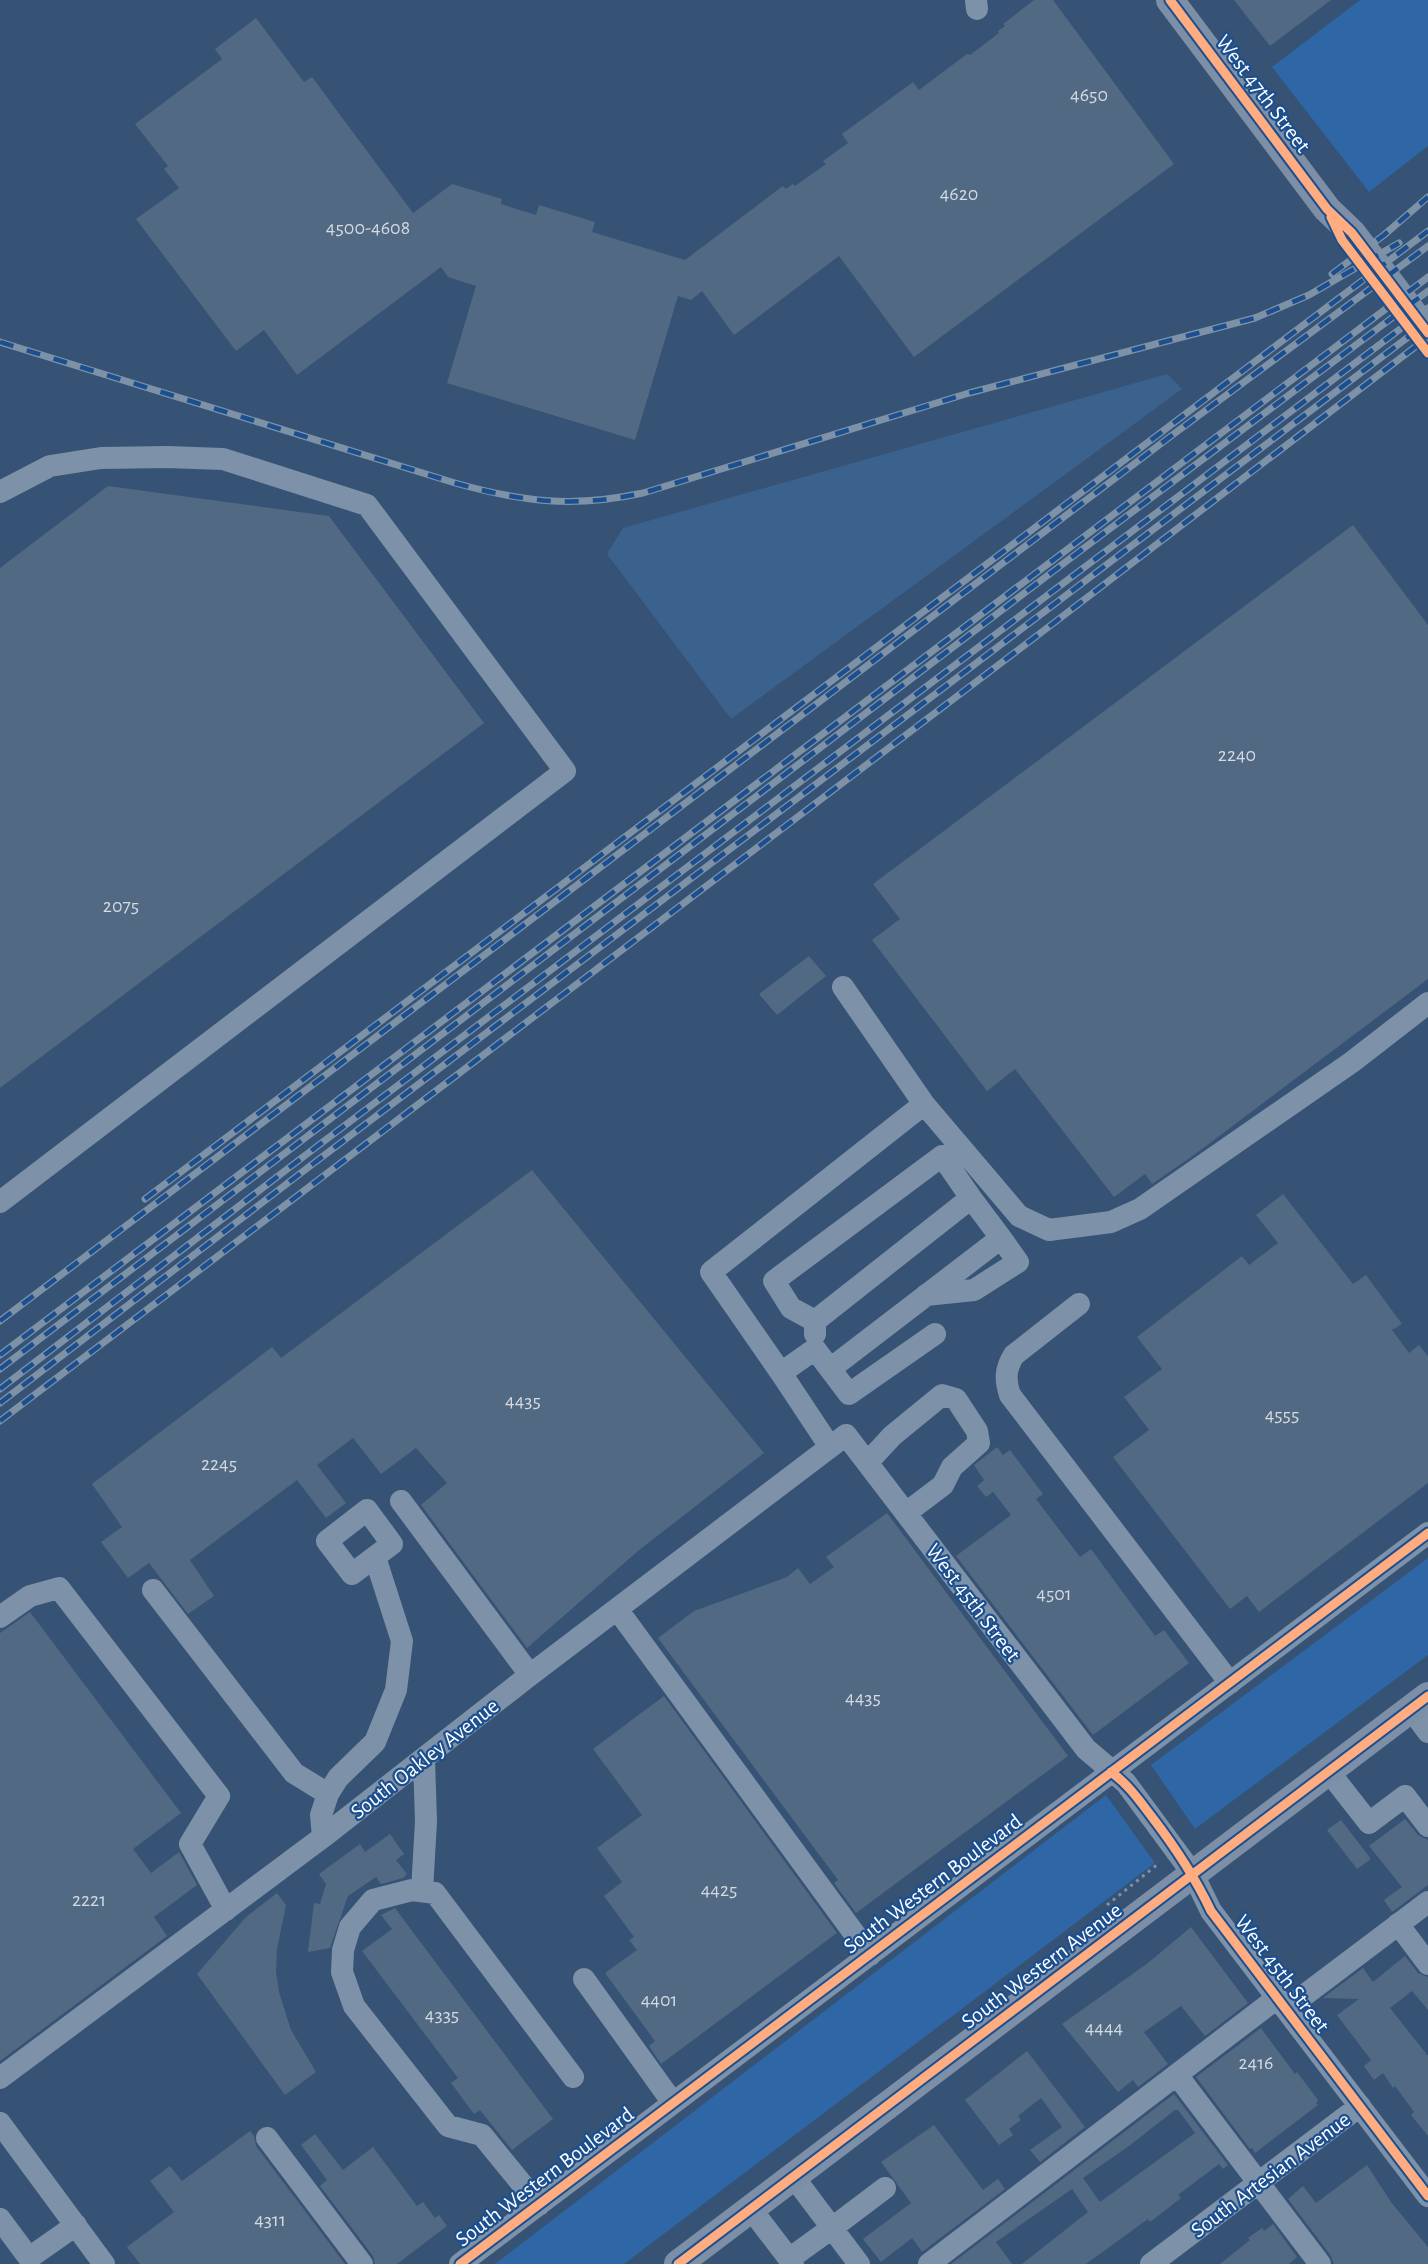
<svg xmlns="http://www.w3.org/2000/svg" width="1428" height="2264" font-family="'Alegreya Sans',sans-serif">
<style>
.green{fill:#2f66a5}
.water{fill:#3b618d}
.building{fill:#526984;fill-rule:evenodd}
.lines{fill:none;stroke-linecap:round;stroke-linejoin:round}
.path{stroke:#7d92a8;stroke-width:3;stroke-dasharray:3 4.5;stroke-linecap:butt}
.minor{stroke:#7d92a8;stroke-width:22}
.major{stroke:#7d8ea7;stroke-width:28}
.rail-casing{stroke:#7e92a7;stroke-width:7}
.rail{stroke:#1b4f8f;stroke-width:4.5;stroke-dasharray:14;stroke-linecap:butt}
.cycleway-casing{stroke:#1b4f8f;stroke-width:13}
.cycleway{stroke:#ffac80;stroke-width:9}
.labels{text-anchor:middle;stroke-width:4.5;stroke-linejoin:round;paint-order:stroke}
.number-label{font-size:20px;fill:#d4dae0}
.street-label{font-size:22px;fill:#fff;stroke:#1b4f8f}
</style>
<rect width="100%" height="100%" fill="#365274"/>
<path class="green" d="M1360,0H1428V146L1369,192L1272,67Z
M1428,1558V1655L1195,1829L1151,1765Z
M1106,1795L1155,1863L624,2264H495Z"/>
<path class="water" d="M1167,374L1182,389L731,719L607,554L623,528Z"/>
<path class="building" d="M1034,0H1053L1174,164L914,357L839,256L734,335L702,291L691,300L678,296L635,440L447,383L476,286L448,277L441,267L297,375L264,330L236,351L136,219L179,188L164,169L168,166L135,124L222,59L215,49L256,18L304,82L312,77L413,213L452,184L502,199L501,204L536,215L539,205L595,222L592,232L685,260L783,186L786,189L793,184L795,186L826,164L823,161L848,143L842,134L913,82L919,90L967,54L970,55L999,33L998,31L1005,26L1003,24Z
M1234,0H1331L1270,46Z
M108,486L329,516L484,723L0,1088V568Z
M1353,525L1428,625V979L1194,1155L1152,1184L1145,1174L1114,1197L1015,1069L987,1091L872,940L900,919L873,884Z
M809,956L826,976L777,1015L759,994Z
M532,1170L764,1453L638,1551L527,1648L421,1505L447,1483L416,1448L381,1474L353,1438L317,1465L346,1503L326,1518L297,1480L190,1560L214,1596L188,1614L149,1563L128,1578L101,1542L122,1527L92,1484L272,1347L281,1358Z
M1283,1194L1353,1284L1366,1275L1402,1324L1392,1330L1409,1353L1419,1345L1428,1356V1483L1259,1612L1247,1596L1230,1609L1113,1457L1149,1430L1124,1397L1162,1369L1137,1337L1242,1256L1249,1265L1278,1243L1256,1215Z
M997,1447L1003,1455L1010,1450L1043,1494L1036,1499L1080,1557L1091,1549L1155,1636L1164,1630L1189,1663L1093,1735L956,1556L1011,1515L993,1492L986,1497L977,1486L984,1480L974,1465Z
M887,1513L1068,1756L856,1913L834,1883L838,1880L658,1638L694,1611L787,1577L798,1568L810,1584L834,1567L826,1557Z
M30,1612L181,1813L133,1849L151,1873L179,1852L197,1885L154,1917L167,1936L0,2061V1633Z
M664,1696L837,1933L661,2064L649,2046L655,2041L605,1973L637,1950L629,1940L634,1937L604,1896L622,1882L597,1848L642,1815L593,1749Z
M1405,1819L1418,1835L1428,1840V1885L1392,1912L1384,1900L1402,1887L1369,1846Z
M1341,1820L1371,1859L1357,1869L1327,1830Z
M390,1834L404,1854L396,1860L407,1874L403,1878L381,1884L376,1877L348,1896L330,1948L308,1952L314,1903L320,1904L326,1884L319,1874L360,1844L365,1852Z
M277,1893L286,1905L277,1949L276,1972L279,1992L291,2030L316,2072L285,2095L197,1974L246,1917Z
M395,1908L553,2119L512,2150L480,2110L474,2114L451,2083L458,2078L362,1951L392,1929L381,1915Z
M1191,1927L1248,2003L1205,2036L1181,2006L1144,2032L1168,2064L1138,2087L1133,2080L1118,2092L1062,2024L1148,1963Z
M1405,1956L1418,1973L1428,1977V2010L1412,1991L1390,2008L1428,2056V2136L1411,2115L1414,2112L1395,2086L1393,2088L1383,2073L1374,2080L1364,2066L1371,2060L1337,2015L1359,1999L1323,1998L1363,1968L1373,1982Z
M1261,2028L1295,2074L1297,2072L1318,2100L1316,2103L1318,2105L1255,2153L1252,2148L1250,2149L1196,2077Z
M1027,2051L1085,2127L1040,2162L1030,2150L1062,2127L1041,2098L1018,2116L1021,2120L1009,2129L1013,2135L999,2145L965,2100Z
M1174,2094L1228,2165L1223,2169L1219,2164L1178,2195L1181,2198L1150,2222L1148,2219L1086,2264H1022L1088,2212L1072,2189L996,2242L1012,2264H951ZM1175,2110H1178L1195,2133L1100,2202L1083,2178L1129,2146Z
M934,2125L983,2190L998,2179L1005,2189L922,2252L912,2238L881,2262L863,2239L911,2203L881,2162Z
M250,2131L254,2136L256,2146L345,2264H140L127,2247L174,2212L150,2181L170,2166L182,2181Z
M315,2134L343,2170L373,2147L417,2206L423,2202L435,2218L439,2215L447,2226L397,2264H375L373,2256L320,2186L327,2180L301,2145Z
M1367,2165L1391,2202L1428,2247V2264H1334L1331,2256L1288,2199L1303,2186L1316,2203Z
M1273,2224L1297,2257L1289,2264H1220L1250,2240L1248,2238L1262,2228L1264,2231Z"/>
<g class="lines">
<path class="path" d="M1107,1905L1158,1864L1157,1862"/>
<path class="minor" d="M976,0L977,9
M0,492L50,466L101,458L167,457L223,459L367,505L565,771L0,1202
M843,987L924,1104L1019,1216L1049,1230L1111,1222L1140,1209L1352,1062L1428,1003
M1079,1304L1014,1355C1005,1369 1005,1380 1010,1395L1230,1683
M815,1321L791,1308L774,1281L942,1156L971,1198
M815,1334V1321L971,1198L1001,1238
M830,1369L1001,1238L1018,1262L974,1290L926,1295
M781,1373L711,1272L924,1104
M830,1447L781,1373L815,1349L849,1394L935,1334
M868,1462L892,1436L942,1395L956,1399L977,1431L979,1443L952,1467L943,1485L906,1513
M401,1501L530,1675
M367,1510L392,1544L352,1574L327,1541Z
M153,1590L294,1773L328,1794L321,1815L323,1837
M617,1609L870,1955
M0,1617L30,1596L59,1588L219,1796L190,1844L226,1910
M1411,1709L1428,1732
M1329,1772L1369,1823L1405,1796L1428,1826
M328,1794L338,1778L375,1742L396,1690L402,1641L375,1557
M422,1891L426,1821L424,1759
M1398,1924L1428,1964
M584,1979L673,2103
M1286,2009L1428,1902
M1177,2075L1320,2264
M0,2078L323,1837L530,1675L846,1435L1086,1749L1126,1783L1193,1874L1211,1911L1428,2196
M0,2123L104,2264
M267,2138L362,2264
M539,2205L482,2135L448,2126L354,2006L342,1972L343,1950L350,1927L373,1900L412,1890L435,1893L573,2077
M751,2209L793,2264
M0,2219L29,2258L76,2225
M789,2259L832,2228L793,2176
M460,2264L1428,1533
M859,2264L832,2228L885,2188
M929,2264L1277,1998
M1151,2264L1360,2106"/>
<path class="major" d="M1170,0L1327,209L1352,233L1428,333
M678,2264L1428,1696"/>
<g class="rail-casing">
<path id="rail" d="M1332,274L1384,235L1428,197
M0,342L455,483C523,502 573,508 643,493L969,393L1255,318L1309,295L1399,243
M145,1199L1428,231
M0,1321L1171,436L1428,246
M0,1355L1428,277
M0,1369L1068,560L1428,291
M0,1389L303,1157L1428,308
M0,1403L310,1166L1428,322
M0,1421L1055,622L1428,337"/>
</g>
<use href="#rail" class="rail"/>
<g class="cycleway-casing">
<path id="cycleway" d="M1170,0L1327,209L1352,233L1428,333
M1331,217L1342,240L1428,353
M1111,1772C1128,1784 1139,1800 1152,1817C1175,1847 1195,1877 1211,1911L1428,2196
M460,2264L1428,1533
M678,2264L1428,1696"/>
</g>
<use href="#cycleway" class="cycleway"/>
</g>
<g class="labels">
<g class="number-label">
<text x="1089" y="101">4650</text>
<text x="959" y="200">4620</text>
<text x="368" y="234">4500-4608</text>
<text x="1237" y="761">2240</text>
<text x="121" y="912">2075</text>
<text x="523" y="1407">4435</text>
<text x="1282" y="1421">4555</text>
<text x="219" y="1470">2245</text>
<text x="1054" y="1600">4501</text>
<text x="863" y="1704">4435</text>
<text x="719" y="1896">4425</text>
<text x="89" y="1906">2221</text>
<text x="659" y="2006">4401</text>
<text x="442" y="2021">4335</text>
<text x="1104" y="2034">4444</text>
<text x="1256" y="2069">2416</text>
<text x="270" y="2226">4311</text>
</g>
<g class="street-label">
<text transform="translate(1264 93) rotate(53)" y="8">West 47th Street</text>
<text transform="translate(974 1602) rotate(53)" y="8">West 45th Street</text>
<text transform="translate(424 1758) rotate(-38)" y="8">South Oakley Avenue</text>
<text transform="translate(932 1883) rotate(-37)" y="8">South Western Boulevard</text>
<text transform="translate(1041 1965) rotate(-37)" y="8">South Western Avenue</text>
<text transform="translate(1283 1973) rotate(53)" y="8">West 45th Street</text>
<text transform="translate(1270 2174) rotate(-37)" y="8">South Artesian Avenue</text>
<text transform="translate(544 2176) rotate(-37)" y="8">South Western Boulevard</text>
</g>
</g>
</svg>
